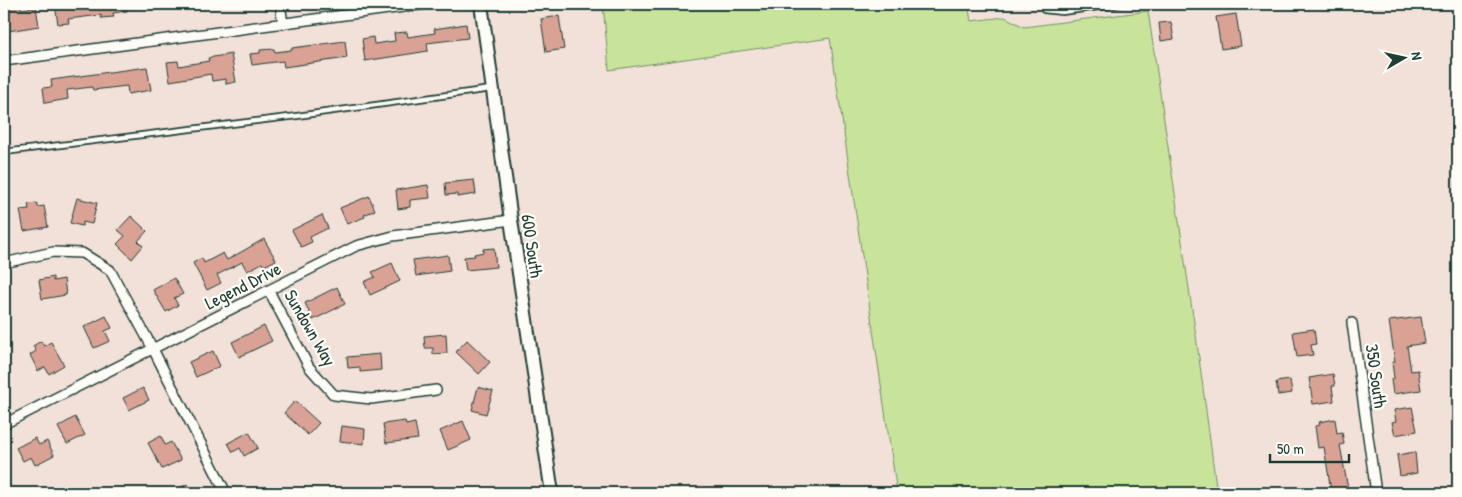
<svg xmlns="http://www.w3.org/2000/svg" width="1462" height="497" font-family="'Patrick Hand',sans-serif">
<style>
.green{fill:#c8e39a;stroke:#749067}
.building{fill:#daa294;stroke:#1f3d34}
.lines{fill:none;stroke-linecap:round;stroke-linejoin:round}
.service-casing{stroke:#1f3d34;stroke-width:8}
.minor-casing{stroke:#1f3d34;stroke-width:12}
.secondary-casing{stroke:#1f3d34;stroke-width:16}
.service{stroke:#fdfcf7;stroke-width:4.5}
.minor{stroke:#fdfcf7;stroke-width:9}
.secondary{stroke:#fdfcf7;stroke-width:12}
.labels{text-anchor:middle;stroke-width:4.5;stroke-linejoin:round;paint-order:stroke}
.street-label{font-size:18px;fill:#1f3d34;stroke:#fdfcf7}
</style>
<rect width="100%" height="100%" fill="#f2e1d9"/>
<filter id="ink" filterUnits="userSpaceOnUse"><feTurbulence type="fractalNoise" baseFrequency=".02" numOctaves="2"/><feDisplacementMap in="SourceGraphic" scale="10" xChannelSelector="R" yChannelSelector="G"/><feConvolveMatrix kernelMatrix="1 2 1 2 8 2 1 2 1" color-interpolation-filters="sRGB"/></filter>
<g filter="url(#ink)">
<path class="green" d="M603,4H968L971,21L1005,17L1024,27L1148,11L1197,343L1217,493H897L830,38L609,70Z"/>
<path class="building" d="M11,4H21V9L36,7L39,26L8,31L4,5Z
M63,4H126L127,11L113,13L114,17L101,18V15L68,19L69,23L58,24L55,5Z
M1236,14L1241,46L1221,49L1216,17Z
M559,16L564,49L546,52L541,19Z
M1171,22L1174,39L1161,41L1159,23Z
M466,24L468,38L427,43L428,51L365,61L362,39L373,37L374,44L395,41L394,33L407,32L408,37L435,33L434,29Z
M345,41L347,58L284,67L283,61L252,65L250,54L260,53V50L274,49L275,52L292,50V48Z
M231,54L236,82L226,84V79L212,81L211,74L170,81L167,62L178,61L179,66L209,61L208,58Z
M147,67L151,90L128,94L127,86L93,90L92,87L67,90L68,99L45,103L43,88L52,87L51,80Z
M474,180L476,194L457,197V194L446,195L445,183Z
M428,185L430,198L410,200V207L398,209L396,190Z
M369,196L375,210L364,215L365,217L347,224L340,208Z
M77,198L97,203L92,224L83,222L82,226L70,223Z
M37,203L38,207L44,206L48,227L24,231L20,210L29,209L28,204Z
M322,215L328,228L310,237L312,242L301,247L292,230Z
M131,216L147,231L138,241L143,246L132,259L117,244L125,236L118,230Z
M264,239L276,260L264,266L262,263L247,271L242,262L217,275L221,283L207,290L193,263L202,258L204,263L223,253L227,260Z
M494,248L496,267L466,270L464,257L475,256L474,254L484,252L483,249Z
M448,255L450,271L416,276L413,260Z
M392,263L400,281L370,295L364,282L375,277L372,272Z
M53,277V281L64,279L66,295L42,299L39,280Z
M174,278L183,294L174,298L178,305L166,312L153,290Z
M337,287L345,304L313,320L305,303Z
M106,316L112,328L105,331L110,341L94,348L84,327Z
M1421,317L1425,343L1407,346L1411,371L1418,370L1421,390L1393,394L1391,379L1394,378L1392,362H1395L1389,321Z
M264,326L272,341L239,357L232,342Z
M1314,329L1316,344L1311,345L1313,355L1297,357L1293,332Z
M446,334L447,353L433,354V348H425L424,336Z
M467,340L490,362L479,374L456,352Z
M41,341L44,346L51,342L64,365L49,374L45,367L38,371L30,355L36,351L33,346Z
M213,351L220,366L196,377L189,362Z
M380,354L381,370L360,372V367L348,368L347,357Z
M1333,374L1335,386H1332L1334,401L1313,404L1309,378Z
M1290,380L1292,393L1278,395L1276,382Z
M478,387L493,391L486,414L472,410Z
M143,388L149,400L129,410L123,398Z
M295,401L319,423L308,435L284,413Z
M1412,407L1417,431L1395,435L1392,422L1396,421L1394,410Z
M75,417L85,435L67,444L58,427Z
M1335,419L1337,433L1342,432L1344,444L1340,445L1348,489L1331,491L1324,447L1318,448L1315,426L1320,425L1319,422Z
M405,421L406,425L415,423L418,439L386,443L383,424Z
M463,421L471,440L448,450L440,431Z
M342,426L365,429L364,444L340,441Z
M249,432L258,448L244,456L240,448L233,452L228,443Z
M161,436L165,445L171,442L181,460L162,469L148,443Z
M35,438L39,445L47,441L54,455L35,465L31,457L23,461L16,448Z
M1415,452L1417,473L1400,476L1397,455Z
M187,484L192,493H170Z"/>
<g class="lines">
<g class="service-casing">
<path id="service" d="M1044,10L1062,12L1119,4
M4,152L297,116L491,89"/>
</g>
<g class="minor-casing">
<path id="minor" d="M280,4L283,24
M4,61L426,4
M4,263L53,252L82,253L110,270L153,349L226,493
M269,291L309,367L334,395L371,399L436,390
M1352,323L1376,493
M4,424L356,246L393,236L511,220"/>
</g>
<g class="secondary-casing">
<path id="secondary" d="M481,4L511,220L552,493"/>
</g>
<use href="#service" class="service"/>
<use href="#minor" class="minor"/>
<use href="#secondary" class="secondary"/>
</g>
</g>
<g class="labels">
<g class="street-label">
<text transform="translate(532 246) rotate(82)" y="6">600 South</text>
<text transform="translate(243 286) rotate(-27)" y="6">Legend Drive</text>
<text transform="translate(310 328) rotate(60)" y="6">Sundown Way</text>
<text transform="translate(1376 376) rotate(82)" y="6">350 South</text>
</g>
</g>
<rect width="1462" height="497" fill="none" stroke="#fdfcf7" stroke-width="20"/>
<rect x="10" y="10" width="1442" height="477" fill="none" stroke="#1f3d34" stroke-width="2" filter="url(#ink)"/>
<g transform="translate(1404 58) rotate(81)" stroke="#fdfcf7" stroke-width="4" paint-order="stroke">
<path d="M0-4L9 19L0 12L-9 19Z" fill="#1f3d34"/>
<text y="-8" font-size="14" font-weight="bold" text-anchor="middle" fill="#1f3d34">N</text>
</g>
<path d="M1270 454v8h79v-8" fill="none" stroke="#1f3d34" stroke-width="2.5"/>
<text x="1277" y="454" font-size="15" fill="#1f3d34" stroke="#fdfcf7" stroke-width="4" paint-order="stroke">50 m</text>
</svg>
